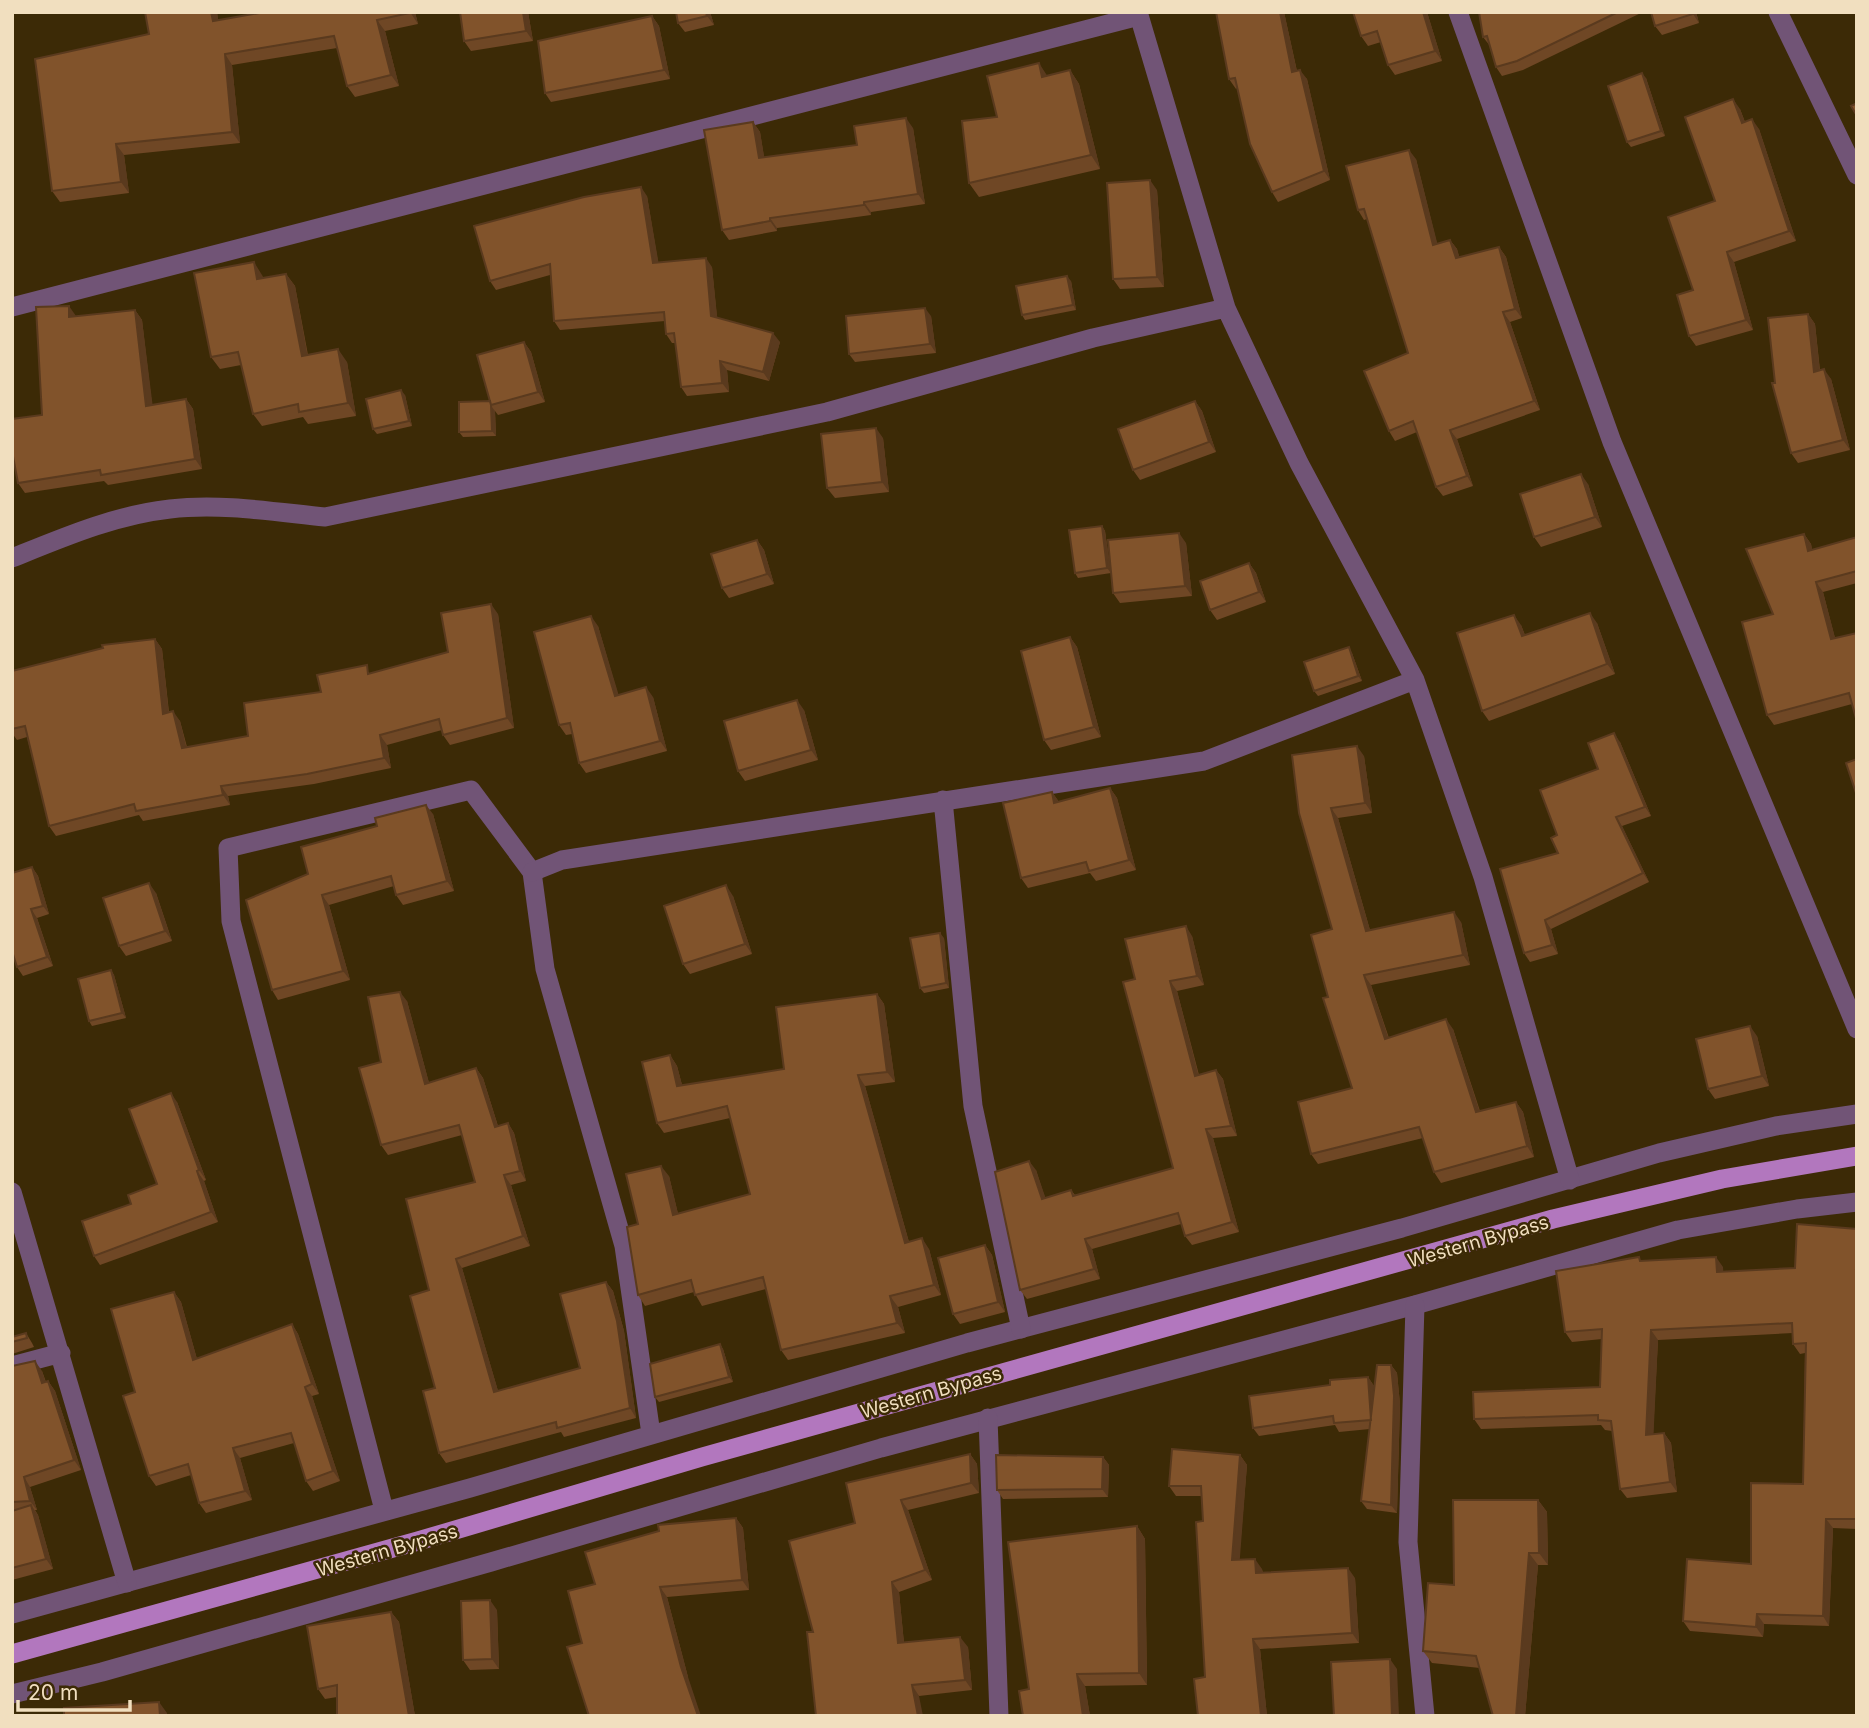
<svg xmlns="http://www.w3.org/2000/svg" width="1869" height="1728" font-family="Inter,sans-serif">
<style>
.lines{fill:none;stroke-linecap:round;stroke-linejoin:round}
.service{stroke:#715476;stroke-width:19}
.minor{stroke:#715476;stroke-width:19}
.primary{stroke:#b277be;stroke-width:19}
.wall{fill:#6f4725}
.shaded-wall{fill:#5a3a1e}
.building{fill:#81532b;stroke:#5a3a1e;stroke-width:2}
.labels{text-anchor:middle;stroke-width:5;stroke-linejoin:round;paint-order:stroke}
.street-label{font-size:19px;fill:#f1dfbf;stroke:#3c2a06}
</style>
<rect width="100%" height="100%" fill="#3c2a06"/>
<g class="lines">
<path class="service" d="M384,1510L231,921L228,848L471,790L532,872L545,969L624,1246L651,1434
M12,1614L470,1488L967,1343L1402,1228L1659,1153L1776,1126L1857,1114
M12,1694L102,1672L491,1562L881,1448L1415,1305L1678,1230L1797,1209L1857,1202"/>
<path class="minor" d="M1138,12L1226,308
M1458,12L1612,442L1857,1029
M1778,12L1857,175
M12,307L1139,16
M12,558C64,537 115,515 170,509C221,503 275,512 325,517L827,412L1093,338L1226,308L1299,463L1415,680L1483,877L1570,1180
M943,800L973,1106L1021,1329
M532,872L562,860L1204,761L1415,680
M12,1192L127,1583
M1415,1305L1408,1542L1425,1716
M12,1366L61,1353
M988,1418L999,1716"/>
<path class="primary" d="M12,1654L418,1541L702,1457L1553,1219L1722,1179L1857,1156"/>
</g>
<path class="wall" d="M145,12H217L218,20L415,12L418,24L385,31L399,86L355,97L347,86L337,48L232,65L240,143L124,155L129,193L60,202L52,191L149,34Z
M528,12L533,41L471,51L464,41Z
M710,12L714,25L685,32L678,23Z
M1216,12H1284L1297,71L1307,79L1330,180L1278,202L1272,192L1237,88L1236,89L1229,79Z
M1427,12L1442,61L1395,75L1388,65L1381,42L1368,46L1361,36Z
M1479,12H1643L1523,70L1502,76L1496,67L1490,46L1483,37Z
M1696,12L1699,23L1662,35L1655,26Z
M652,16L659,26L670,79L551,102L545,93Z
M1070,70L1079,84L1100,169L979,197L969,183L997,117Z
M1646,78L1665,136L1631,147L1627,142Z
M1740,109L1745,122L1759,129L1796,241L1734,262L1753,330L1696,346L1689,336L1693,290L1715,201Z
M753,122L760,132L764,157L857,145L913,128L925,204L871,212V215L777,228V231L729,240L722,230Z
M1416,159L1437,244L1450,240L1457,249L1459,257L1499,247L1506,257L1522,318L1510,322L1540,410L1457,439L1473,486L1443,496L1436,487L1417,432L1395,441L1389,431L1408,353L1367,219L1364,220L1358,210Z
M1157,190L1164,287L1120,289L1113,279Z
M647,196L658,262L712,267L717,318L780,342L769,381L727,370L729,392L687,396L681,387L675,343H672L666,334L665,321L560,330L554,321L550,275L496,290L490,281Z
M286,274L295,286L308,355L347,362L356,416L308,424L303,417L262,426L253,414L241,365L220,369L211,357L262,275L263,278Z
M1071,281L1076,310L1025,320L1022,315Z
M135,310L142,320L152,405L186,399L193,409L202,469L108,485L104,481L25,493L18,483L76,316Z
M1808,314L1815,324L1820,370L1831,379L1850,450L1798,463L1791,453L1775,383Z
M931,316L936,353L855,362L849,354Z
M524,342L531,352L545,402L498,415L495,411L496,436L463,437L459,432L490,401Z
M405,395L412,426L377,434L373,429Z
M1195,401L1202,411L1216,452L1140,480L1133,470Z
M883,438L889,492L835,498L827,488Z
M1588,484L1602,527L1541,547L1534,537Z
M1102,526L1105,531L1111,573L1078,578L1075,573Z
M1804,534L1811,544L1812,550L1857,537V583L1823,592L1852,704L1774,725L1767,715L1773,614Z
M757,540L764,550L774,584L729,598L722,588Z
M1186,543L1192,596L1120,603L1113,593Z
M1249,563L1256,573L1266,602L1217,620L1210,610Z
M498,614L514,728L450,745L443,735L442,730L387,745L391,768L314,784L228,796L230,805L143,821L139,815L56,836L49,826L27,737L17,740L12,733V729L103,648L155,639L162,649L169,712L180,721L187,747L248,736L321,692L372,673L448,652Z
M1597,623L1615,674L1489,721L1482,711L1521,625L1525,635Z
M598,626L618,695L653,697L667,751L586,773L579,763L572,734L566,735L559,725Z
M1070,637L1077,647L1101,737L1051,750L1044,740Z
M1352,653L1362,681L1318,696L1314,691Z
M804,710L818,760L745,781L738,771Z
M1620,742L1651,816L1622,826L1649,882L1551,929L1558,954L1530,962L1524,953L1558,853L1557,835L1598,769Z
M1364,756L1372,813L1338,818L1370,930L1461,922L1470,965L1371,985L1389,1038L1453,1029L1480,1111L1516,1102L1523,1112L1534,1157L1441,1183L1434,1172L1423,1138L1318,1164L1311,1154L1352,1088L1328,997L1332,929L1299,813Z
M1110,788L1117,798L1136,870L1096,881L1090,873L1028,888L1021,878L1052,792L1059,802Z
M433,814L454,891L403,905L396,895L394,886L329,905L350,980L278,1000L272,990L308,874Z
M32,867L38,876L49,914L37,918L53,966L23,976L17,967Z
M156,893L172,941L126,956L119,946Z
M733,896L752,954L690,974L683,964Z
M1192,936L1204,985L1177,991L1199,1075L1216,1070L1223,1079L1237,1136L1213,1138L1239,1232L1192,1245L1185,1236L1181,1224L1092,1249L1100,1279L1027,1299L1020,1290L1036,1170L1045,1198L1071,1190L1075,1195L1173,1168L1135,979Z
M944,938L949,988L924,993L920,988Z
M111,970L114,975L126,1018L92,1026L89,1021Z
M877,994L884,1004L895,1082L865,1086L909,1242L929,1249L941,1295L898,1307L905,1333L788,1360L781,1350L766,1289L702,1306L694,1292L645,1306L638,1295V1224L669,1176L678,1214L750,1194L730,1118L664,1133L657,1123L670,1055L677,1066L682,1085L784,1069Z
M407,1001L429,1083L476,1068L483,1078L498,1126L508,1123L514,1133L526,1181L511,1185L530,1246L462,1268L498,1391L580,1368L606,1282L613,1291L624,1331L636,1418L564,1437L561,1432L446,1463L439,1453L429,1290L475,1182L462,1135L388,1155L381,1145V1062Z
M1757,1036L1769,1086L1715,1099L1708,1089Z
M177,1102L206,1180L204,1181L218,1222L100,1265L94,1256L131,1204L157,1184Z
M1857,1229V1529L1833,1528L1829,1626L1764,1624L1763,1637L1690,1631L1683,1621L1751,1564L1803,1484L1805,1353L1800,1354L1793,1344V1333L1658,1340L1653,1434L1664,1433L1671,1443L1677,1492L1627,1498L1620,1489L1612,1431L1605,1430L1601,1425L1481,1429L1474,1419L1600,1387L1602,1339L1572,1342L1565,1332L1642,1261L1723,1267V1272L1795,1268Z
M985,1245L992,1255L1005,1312L960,1324L953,1314Z
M174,1292L181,1302L197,1359L292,1324L298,1334L319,1394L312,1396L340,1481L313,1491L306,1481L294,1443L240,1458L252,1500L206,1513L199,1503L191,1475L156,1486L149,1476Z
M26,1333L32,1343L34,1347L12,1354V1337Z
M720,1344L723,1349L733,1382L659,1402L655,1397Z
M1391,1365L1397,1373L1400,1404L1397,1513L1367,1509L1361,1501L1370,1429L1339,1432L1335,1425L1259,1436L1253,1428L1330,1385L1368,1377L1374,1386V1390Z
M12,1366L42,1371L46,1382L48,1381L55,1391L81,1470L30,1487L37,1510H35L38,1515L53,1569L12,1580Z
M970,1454L977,1464L979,1493L908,1510L932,1580L899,1592L904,1643L968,1647L972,1690L919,1696L813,1632L855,1523Z
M1240,1455L1247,1465L1239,1560L1262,1569L1263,1573L1355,1578L1359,1643L1260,1649L1267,1716H1198L1205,1677L1203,1521L1202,1496H1176L1169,1486Z
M1103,1457L1109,1465L1108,1497L1003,1499L997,1490Z
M1538,1500L1547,1512L1548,1565H1538L1525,1716H1493L1480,1668L1432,1663L1423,1651L1454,1585Z
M736,1518L743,1528L749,1590L667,1597L688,1677L582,1643L595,1584Z
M1137,1526L1145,1539L1147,1685L1085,1686L1090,1716H1023L1029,1689Z
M497,1610L499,1669L470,1670L463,1660Z
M391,1612L399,1622L415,1716H337V1697L325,1699L318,1689Z"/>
<path class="shaded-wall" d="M211,12H217L220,32L213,21Z
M410,12H415L418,24Z
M523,12H528L533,41L526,31Z
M706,12H710L714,25L707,16Z
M1280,12H1284L1299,81L1292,72Z
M1423,12H1427L1442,61L1435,51Z
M1692,12H1696L1699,23L1693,14Z
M652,16L659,26L670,79L664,70Z
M377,20L385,31L399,86L391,75Z
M225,54L232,65L240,143L232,132Z
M1039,63L1048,77H1042Z
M1070,70L1079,84L1100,169L1091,155Z
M1300,70L1307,79L1330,180L1324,171Z
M1642,73L1646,78L1665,136L1661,131Z
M1733,99L1740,109L1749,133L1742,123Z
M906,118L913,128L925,204L918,194Z
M1752,119L1759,129L1796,241L1789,231Z
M753,122L760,132L766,168L759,158Z
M116,144L124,155L129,193L121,182Z
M1409,150L1416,159L1440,254L1433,245Z
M1150,180L1157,190L1164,287L1157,277Z
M641,187L647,196L660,271L653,263Z
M864,202L871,212V215L864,205Z
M770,218L777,228V231L770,221Z
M1450,240L1457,249L1463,268L1456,258Z
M1499,247L1506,257L1522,318L1515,309Z
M1727,252L1734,262L1753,330L1746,320Z
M706,258L712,267L718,325L711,316Z
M254,262L262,275L265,292L257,279Z
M286,274L295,286L310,369L302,356Z
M1067,276L1071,281L1076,310L1073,305Z
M69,306L76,316L69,317Z
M925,308L931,316L936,353L930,344Z
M135,310L142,320L154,416L146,406Z
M1503,312L1510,322L1540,410L1534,401Z
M1808,314L1815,324L1821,382L1814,372Z
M773,333L780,342L769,381L763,372Z
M524,342L531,352L545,402L538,392Z
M338,349L347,362L356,416L348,403Z
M720,361L727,370L729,392L722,383Z
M1824,369L1831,379L1850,450L1843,440Z
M401,390L405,395L412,426L409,421Z
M186,399L193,409L202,469L195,459Z
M1195,401L1202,411L1216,452L1209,442Z
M491,406L495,411L496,436L492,431Z
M876,428L883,438L889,492L882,482Z
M1450,430L1457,439L1473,486L1467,476Z
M1581,474L1588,484L1602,527L1595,517Z
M1102,526L1105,531L1111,573L1107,568Z
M1179,533L1186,543L1192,596L1185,586Z
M1804,534L1811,544L1815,561L1808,551Z
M757,540L764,550L774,584L767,574Z
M1249,563L1256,573L1266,602L1259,592Z
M1816,582L1823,592L1838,649L1831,639Z
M491,604L498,614L514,728L507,718Z
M1590,613L1597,623L1615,674L1607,664Z
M1514,615L1521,625L1529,646L1522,636Z
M591,616L598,626L622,706L615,696Z
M1070,637L1077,647L1101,737L1094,727Z
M155,639L162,649L170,724L163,714Z
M1349,647L1352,653L1362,681L1358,676Z
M646,687L653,697L667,751L660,741Z
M797,700L804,710L818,760L811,750Z
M173,711L180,721L189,758L182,748Z
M1614,733L1620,742L1651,816L1645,807Z
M380,735L387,745L391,768L384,758Z
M1357,746L1364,756L1372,813L1365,803Z
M221,786L228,796L230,805L223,795Z
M1110,788L1117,798L1136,870L1129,860Z
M1052,792L1059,802L1054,803Z
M426,805L433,814L454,891L447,881Z
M1331,808L1338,818L1373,941L1366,931Z
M1616,817L1622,826L1649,882L1643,873Z
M32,867L38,876L49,914L43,906Z
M149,883L156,893L172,941L165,931Z
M726,885L733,896L752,954L745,944Z
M322,895L329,905L350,980L343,971Z
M31,909L37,918L53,966L47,957Z
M1454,912L1461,922L1470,965L1463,955Z
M1545,920L1551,929L1558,954L1552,945Z
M1186,926L1192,936L1204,985L1197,976Z
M940,933L944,938L949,988L946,983Z
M111,970L114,975L126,1018L122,1013Z
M1364,975L1371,985L1392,1049L1385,1039Z
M1170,981L1177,991L1201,1085L1195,1076Z
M400,992L407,1001L432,1094L425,1084Z
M877,994L884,1004L895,1082L887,1072Z
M1446,1019L1453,1029L1483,1122L1476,1112Z
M1750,1026L1757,1036L1769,1086L1762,1076Z
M670,1055L677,1066L685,1096L677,1086Z
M476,1068L483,1078L501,1136L495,1127Z
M1216,1070L1223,1079L1237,1136L1231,1126Z
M858,1075L865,1086L912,1253L905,1243Z
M171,1093L177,1102L206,1180L199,1170Z
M1516,1102L1523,1112L1534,1157L1527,1146Z
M508,1123L514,1133L526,1181L520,1171Z
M1206,1129L1213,1138L1239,1232L1232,1222Z
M1029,1161L1036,1170L1049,1208L1042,1199Z
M661,1166L669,1176L681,1226L673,1215Z
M197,1171L204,1181L218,1222L211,1212Z
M504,1175L511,1185L530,1246L523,1236Z
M922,1238L929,1249L941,1295L934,1285Z
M1085,1239L1092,1249L1100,1279L1094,1269Z
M985,1245L992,1255L1005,1312L998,1302Z
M1716,1257L1723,1267L1724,1282L1717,1272Z
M456,1259L462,1268L501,1401L494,1392Z
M606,1282L613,1291L624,1331L636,1418L630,1408Z
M174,1292L181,1302L200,1370L193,1360Z
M890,1296L898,1307L905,1333L897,1323Z
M292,1324L298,1334L319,1394L312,1384Z
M1651,1330L1658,1340L1653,1445L1646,1435Z
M720,1344L723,1349L733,1382L729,1377Z
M35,1361L42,1371L49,1393L42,1383Z
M1391,1365L1397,1373L1400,1404L1397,1513L1391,1505Z
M1368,1377L1374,1386L1376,1428L1371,1420Z
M48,1381L55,1391L81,1470L74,1460Z
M305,1387L312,1396L340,1481L333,1471Z
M1664,1433L1671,1443L1677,1492L1670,1482Z
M233,1448L240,1458L252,1500L245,1491Z
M970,1454L977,1464L979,1493L971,1483Z
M1240,1455L1247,1465L1239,1570L1232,1560Z
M1103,1457L1109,1465L1108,1497L1102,1489Z
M24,1477L30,1487L37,1510L30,1501Z
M901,1500L908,1510L932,1580L925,1570Z
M1538,1500L1547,1512L1548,1565L1539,1553Z
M31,1505L38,1515L53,1569L46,1559Z
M736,1518L743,1528L749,1590L742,1580Z
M1826,1519L1833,1528L1829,1626L1823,1616Z
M1137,1526L1145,1539L1147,1685L1139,1673Z
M1529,1553L1538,1565L1525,1716H1516Z
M1255,1559L1262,1569L1263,1583L1256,1573Z
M1348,1568L1355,1578L1359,1643L1352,1633Z
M892,1582L899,1592L905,1654L898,1643Z
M660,1587L667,1597L688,1677L701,1716H698L681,1667Z
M490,1600L497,1610L499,1669L492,1659Z
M391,1612L399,1622L415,1716H409Z
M1757,1614L1764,1624L1763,1637L1756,1627Z
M960,1637L968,1647L972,1690L965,1680Z
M1253,1639L1260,1649L1267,1716H1261Z
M1390,1659L1397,1669L1399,1716H1392Z
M1077,1674L1085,1686L1090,1716H1083Z
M912,1685L919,1696L923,1716H918Z
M159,1702L167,1713V1716H160Z"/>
<path class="building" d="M145,12H211L213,21L265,12H410V13L377,20L391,75L347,86L334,36L225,54L232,132L116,144L121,182L52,191L35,59L149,34Z
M460,12H523L526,31L464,41Z
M676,12H706L707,16L678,23Z
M1216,12H1280L1292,72L1300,70L1324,171L1272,192L1250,144L1235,78L1229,79Z
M1353,12H1423L1435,51L1388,65L1377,31L1361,36Z
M1479,12H1618L1517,61L1496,67L1487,36L1483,37Z
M1651,12H1692L1693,14L1655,26Z
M652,16L664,70L545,93L538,41Z
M1039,63L1042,77L1070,70L1091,155L969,183L962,121L997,117L987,76Z
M1642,73L1661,131L1627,142L1608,86Z
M1733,99L1742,123L1752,119L1789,231L1727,252L1746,320L1689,336L1677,295L1693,290L1668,217L1715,201L1685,117Z
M1857,103V116L1851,106Z
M906,118L918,194L864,202V205L770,218V221L722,230L704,130L753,122L759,158L857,145L854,126Z
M1409,150L1433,245L1450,240L1456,258L1499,247L1515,309L1503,312L1534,401L1450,430L1467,476L1436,487L1413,421L1389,431L1364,371L1408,353L1364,209L1358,210L1346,166Z
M1150,180L1157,277L1113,279L1107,183Z
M641,187L653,263L706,258L711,316L773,333L763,372L720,361L722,383L681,387L674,333L666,334L664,312L554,321L550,264L490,281L474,226L584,197Z
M254,262L257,279L286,274L302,356L338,349L348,403L299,412L298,404L253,414L238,352L211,357L194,273Z
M1067,276L1073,305L1022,315L1016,286Z
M69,306V317L135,310L146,406L186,399L195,459L101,475L100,470L18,483L12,451V419L42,415L36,307Z
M925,308L930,344L849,354L846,316Z
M1808,314L1814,372L1824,369L1843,440L1791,453L1772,383H1775L1768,318Z
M524,342L538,392L491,405L477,355Z
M401,390L409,421L373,429L366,399Z
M490,401L491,405L492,431L459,432V402Z
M1195,401L1209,442L1133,470L1118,429Z
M876,428L882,482L827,488L821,434Z
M1581,474L1595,517L1534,537L1520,494Z
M1102,526L1107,568L1075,573L1069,530Z
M1179,533L1185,586L1113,593L1108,540Z
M1804,534L1808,551L1857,537V571L1816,582L1831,639L1857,633V722L1849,693L1767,715L1742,622L1773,614L1746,549Z
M757,540L767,574L722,588L711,554Z
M1249,563L1259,592L1210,610L1200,581Z
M491,604L507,718L443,735L439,719L380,735L384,758L307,774L221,786L223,795L136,811L134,804L49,826L25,726L12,729V671L103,648L102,645L155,639L163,714L173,711L182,748L248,736L244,703L321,692L317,675L367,665L368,674L448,652L441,613Z
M1590,613L1607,664L1482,711L1457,633L1514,615L1522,636Z
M591,616L615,696L646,687L660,741L579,763L570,723L559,725L534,632Z
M1070,637L1094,727L1044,740L1021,651Z
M1349,647L1358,676L1314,691L1304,662Z
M797,700L811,750L738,771L724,721Z
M1614,733L1645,807L1616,817L1643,873L1545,920L1552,945L1524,953L1500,869L1558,853L1551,838L1557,835L1540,790L1598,769L1588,743Z
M1357,746L1365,803L1331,808L1366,931L1454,912L1463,955L1364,975L1385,1039L1446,1019L1476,1112L1516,1102L1527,1146L1434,1172L1419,1127L1311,1154L1298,1102L1352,1088L1323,998L1328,997L1311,935L1332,929L1299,813L1292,755Z
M1857,759V796L1846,763Z
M1110,788L1129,860L1089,871L1086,862L1021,878L1003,803L1052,792L1054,803Z
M426,805L447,881L396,895L391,876L322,895L343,971L272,990L246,900L308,874L301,847L377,826L375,818Z
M32,867L43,906L31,909L47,957L17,967L12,951V873Z
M149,883L165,931L119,946L103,898Z
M726,885L745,944L683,964L664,906Z
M1186,926L1197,976L1170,981L1195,1076L1216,1070L1231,1126L1206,1129L1232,1222L1185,1236L1178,1213L1085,1239L1094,1269L1020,1290L995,1172L1029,1161L1042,1199L1071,1190L1073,1196L1173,1168L1123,982L1135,979L1125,939Z
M940,933L946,983L920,988L910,938Z
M111,970L122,1013L89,1021L78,979Z
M400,992L425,1084L476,1068L495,1127L508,1123L520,1171L504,1175L523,1236L456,1259L494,1392L580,1368L560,1294L606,1282L617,1321L630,1408L557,1428L556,1422L439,1453L423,1391L435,1388L410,1296L429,1290L406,1199L475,1182L459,1125L381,1145L359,1068L381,1062L368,997Z
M877,994L887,1072L858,1075L905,1243L922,1238L934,1285L890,1296L897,1323L781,1350L763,1277L695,1295L691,1280L638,1295L627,1227L638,1224L626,1174L661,1166L673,1215L750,1194L727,1106L657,1123L642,1062L670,1055L677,1086L784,1069L776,1007Z
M1750,1026L1762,1076L1708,1089L1696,1039Z
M171,1093L199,1170L197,1171L211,1212L94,1256L82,1221L131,1204L128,1195L157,1184L129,1109Z
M1797,1224L1857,1229V1270H1856L1857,1281V1519H1826L1823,1616L1757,1614L1756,1627L1683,1621L1687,1559L1751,1564V1483L1803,1484L1806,1343L1793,1344L1792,1323L1651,1330L1646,1435L1664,1433L1670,1482L1620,1489L1611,1421L1598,1420V1415L1474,1419L1473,1392L1600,1387L1602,1329L1565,1332L1556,1271L1639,1257L1640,1261L1716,1257L1717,1272L1795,1268Z
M985,1245L998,1302L953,1314L938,1258Z
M174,1292L193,1360L292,1324L312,1384L305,1387L333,1471L306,1481L291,1433L233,1448L245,1491L199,1503L188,1464L149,1476L123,1396L135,1392L111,1309Z
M26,1333L27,1338L12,1342V1337Z
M720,1344L729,1377L655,1397L650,1364Z
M35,1361L42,1383L48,1381L74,1460L24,1477L30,1501L12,1502V1366Z
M1377,1365H1391L1394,1396L1391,1505L1361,1501Z
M1368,1377L1371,1420L1334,1423L1333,1416L1253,1428L1249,1396L1330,1385V1380Z
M1172,1449L1240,1455L1232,1560L1255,1559L1256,1573L1348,1568L1352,1633L1253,1639L1261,1716H1198L1194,1679L1205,1677L1196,1522L1203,1521L1201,1486H1169Z
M970,1454L971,1483L901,1500L925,1570L892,1582L898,1643L960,1637L965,1680L912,1685L918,1716H816L807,1632H813L789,1541L855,1523L846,1483Z
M996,1455L1103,1457L1102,1489L997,1490Z
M1453,1500H1538L1539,1553H1529L1516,1716H1493L1476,1656L1423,1651L1428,1583L1454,1585Z
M31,1505L46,1559L12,1568V1511Z
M736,1518L742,1580L660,1587L681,1667L698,1716H589L567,1647L582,1643L568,1591L595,1584L585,1552L659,1531L658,1525Z
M1137,1526L1139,1673L1077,1674L1083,1716H1023L1019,1691L1029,1689L1008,1542Z
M490,1600L492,1659L463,1660L461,1601Z
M391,1612L409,1716H337V1685L318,1689L307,1626Z
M1390,1659L1392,1716H1334L1331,1662Z
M159,1702L160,1716H64V1708Z"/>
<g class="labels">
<g class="street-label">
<text transform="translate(1478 1241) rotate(-16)" y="7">Western Bypass</text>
<text transform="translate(931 1392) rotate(-16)" y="7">Western Bypass</text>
<text transform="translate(387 1550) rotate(-16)" y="7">Western Bypass</text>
</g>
</g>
<rect width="1869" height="1728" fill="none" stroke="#f1dfbf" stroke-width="28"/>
<path d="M18 1700v10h112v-10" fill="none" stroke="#f1dfbf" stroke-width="3.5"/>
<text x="28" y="1700" font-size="21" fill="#f1dfbf" stroke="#3c2a06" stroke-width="5" paint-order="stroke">20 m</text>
</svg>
